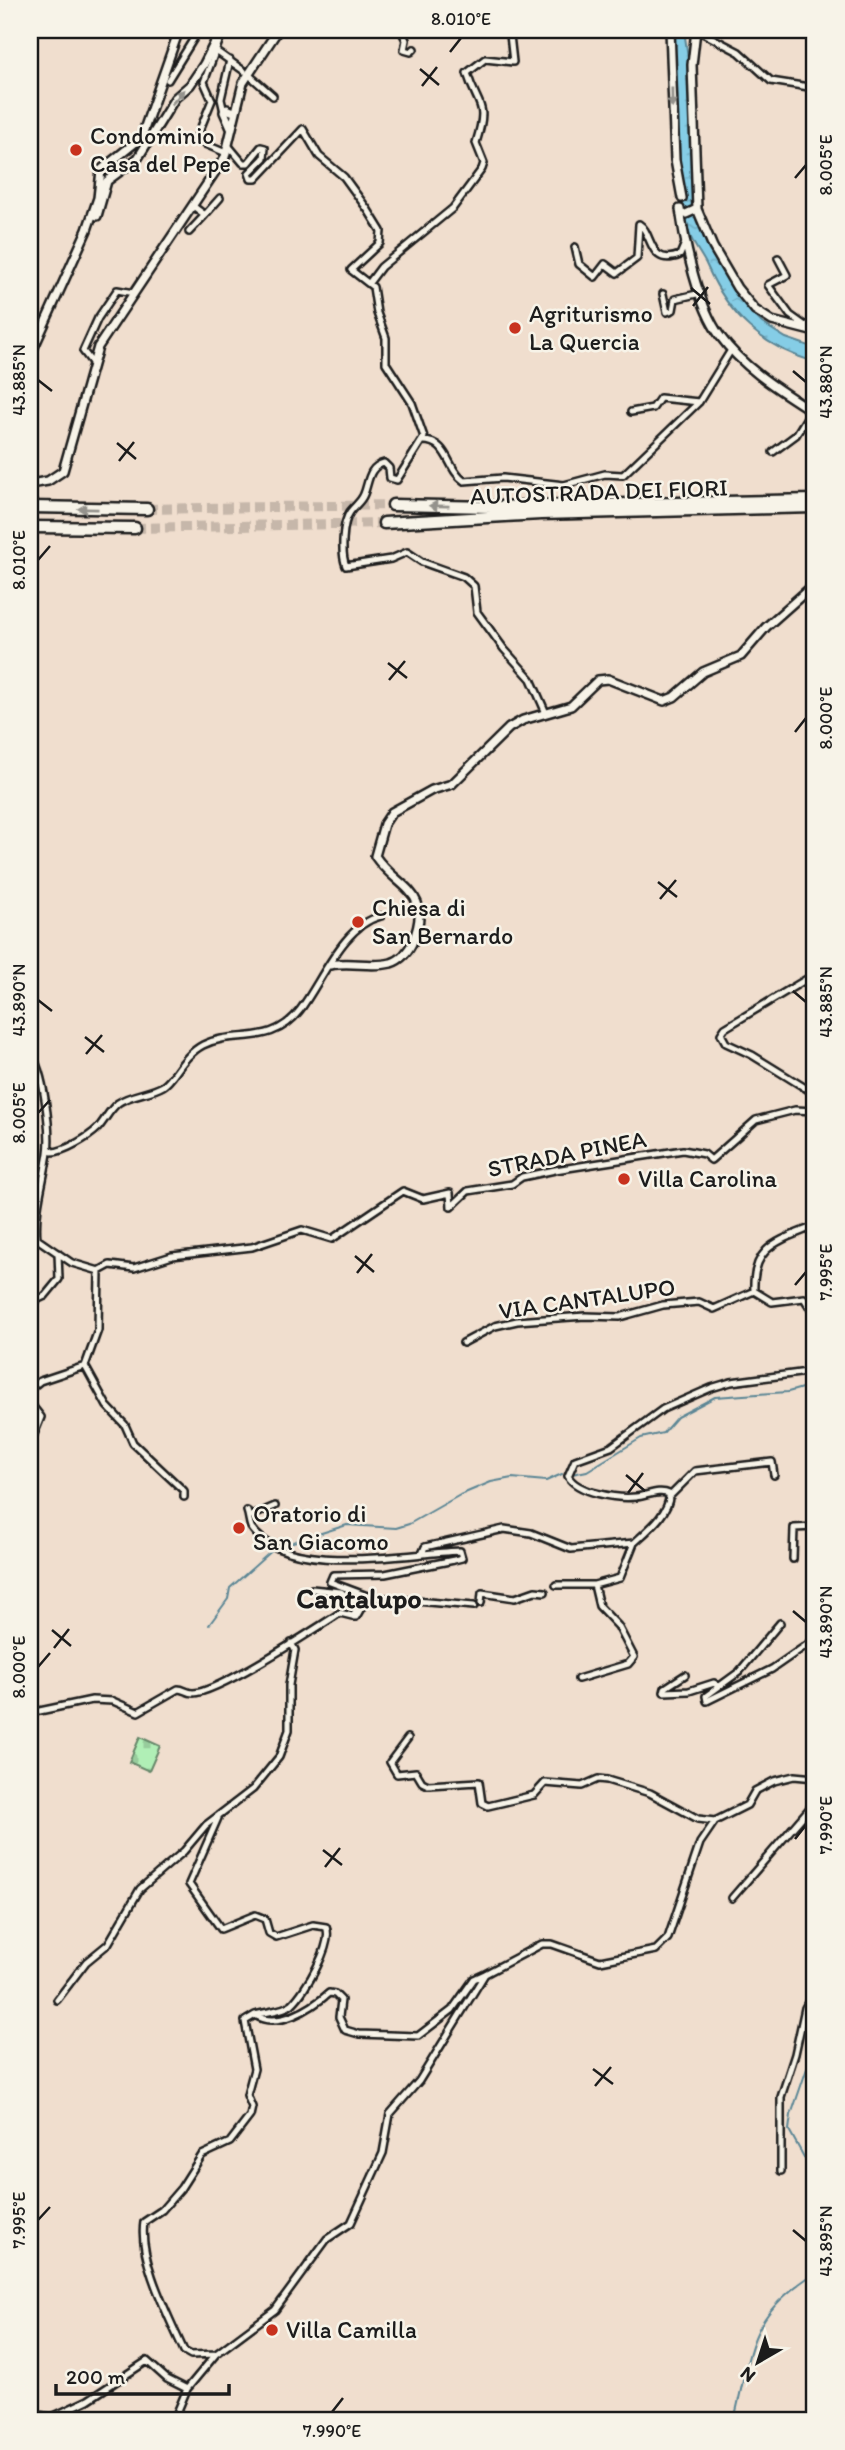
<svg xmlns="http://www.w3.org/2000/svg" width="845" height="2450" font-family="Itim,sans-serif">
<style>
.cemetery{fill:url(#cemetery-stones);stroke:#668669;stroke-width:2}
.water{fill:url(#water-ripples);stroke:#5b8695;stroke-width:2}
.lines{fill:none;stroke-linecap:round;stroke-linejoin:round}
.stream{stroke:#5b8695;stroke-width:2}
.highway-tunnel{stroke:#c6b7aa;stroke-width:10;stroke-dasharray:10 5;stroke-linecap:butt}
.street-casing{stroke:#1c1c1c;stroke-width:10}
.secondary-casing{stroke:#1c1c1c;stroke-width:12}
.highway-casing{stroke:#1c1c1c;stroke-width:15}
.street{stroke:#f7f3e8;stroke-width:5}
.secondary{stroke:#f7f3e8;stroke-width:7}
.highway{stroke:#f7f3e8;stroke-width:10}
.oneway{fill:#94928c}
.ticks{fill:none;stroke:#1c1c1c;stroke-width:2.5}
.poi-dot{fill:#c8321e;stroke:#f7f3e8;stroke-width:2.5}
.labels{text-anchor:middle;stroke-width:5;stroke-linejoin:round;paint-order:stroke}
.poi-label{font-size:24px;fill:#1c1c1c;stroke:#f7f3e8;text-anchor:start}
.street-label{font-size:24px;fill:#1c1c1c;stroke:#f7f3e8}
.quarter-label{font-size:28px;font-weight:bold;fill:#1c1c1c;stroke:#f7f3e8}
.neatline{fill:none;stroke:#1c1c1c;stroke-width:2.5}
.ticks-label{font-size:18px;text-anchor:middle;fill:#1c1c1c}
</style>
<defs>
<pattern id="cemetery-stones" width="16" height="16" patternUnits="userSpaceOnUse" patternTransform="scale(1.75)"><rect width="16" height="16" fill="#b0efb6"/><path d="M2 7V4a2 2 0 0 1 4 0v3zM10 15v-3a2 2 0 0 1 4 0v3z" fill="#97cc9c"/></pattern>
<pattern id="water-ripples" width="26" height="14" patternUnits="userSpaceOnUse" patternTransform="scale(1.75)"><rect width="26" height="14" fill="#85cde6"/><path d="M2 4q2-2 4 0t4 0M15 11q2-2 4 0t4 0" fill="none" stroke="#72afc5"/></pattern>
</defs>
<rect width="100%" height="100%" fill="#f0dece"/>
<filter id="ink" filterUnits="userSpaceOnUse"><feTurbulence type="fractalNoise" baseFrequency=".0143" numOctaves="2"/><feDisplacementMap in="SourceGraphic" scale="14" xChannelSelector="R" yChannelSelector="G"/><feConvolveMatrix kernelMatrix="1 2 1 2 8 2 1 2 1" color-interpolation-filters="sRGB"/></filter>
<g filter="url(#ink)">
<path class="cemetery" d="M140,1737L160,1746L149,1771L129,1762Z"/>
<path class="water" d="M674,30H684L688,57L692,188L697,219L745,306L762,323L786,338L815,348V362C762,347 729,316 707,266C702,255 693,245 689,233C672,167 677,98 674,30Z"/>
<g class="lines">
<path class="stream" d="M572,1474L587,1471L641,1438L663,1433L677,1417L715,1397L788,1392L802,1388L815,1379
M280,1546L347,1525L396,1528L409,1524L460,1495L491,1482L512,1478L546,1481L562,1474
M209,1625L228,1599L230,1588L275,1548
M815,2045L791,2115L789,2130L815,2177
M734,2420C752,2348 747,2316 815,2273"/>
<path class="highway-tunnel" d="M147,509L393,505
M135,528L384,523"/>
<g class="street-casing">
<path id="street" d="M361,30H367
M401,30L406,40L404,50L411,52L414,49
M697,30L739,52L771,81L815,88
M220,39L204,82L212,100L197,137L200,142L226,153
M216,51L244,71
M248,74L273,96
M168,80L199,30
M224,112L221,99L230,60
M228,145L243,163H248L261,147L265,148L264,158L249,173L251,179H256L303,129L319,156L344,177L368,210L381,231L380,243L351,270L373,287L377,313L386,338V363L412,403L424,437L397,480L390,478L389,468L384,463C368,467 369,482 364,494C361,502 355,505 350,512C342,523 341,554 346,566L391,559L407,552L422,562L464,577L474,586L477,612L504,649L531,679L546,713
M205,215L220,198
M189,232L205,215L193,206
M575,247L579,264L595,277L605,264L617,273L637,258L639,224C653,232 648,268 680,255L686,241
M778,258L787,275L768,285L790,315L804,325
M369,283L381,267L453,208L482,169L484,163L476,143C489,101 478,109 467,73L485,59L513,62L510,35
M663,294L667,312L673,310L675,299L701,293
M803,328L815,320
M93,364L83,351L98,318L117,290L134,293
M631,412L653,408L660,398L699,402
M423,441C449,441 447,470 464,481L503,478L564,485L605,474L623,475L699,402L731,350
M773,452L796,435L811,411
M815,974L725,1028L721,1034L726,1043L752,1055L815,1094
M30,1053C44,1070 51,1132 48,1153C44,1181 34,1210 37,1239L72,1263L99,1271L98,1330L85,1366
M49,1148L52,1152C64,1152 89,1137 98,1128C105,1120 110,1109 118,1103C131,1094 149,1094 163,1086C174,1080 182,1056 203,1045C234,1029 271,1048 300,1010C322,981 343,925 381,916
M99,1271L110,1265L134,1268L172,1256L252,1247L302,1230L332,1239L403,1191L423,1199L450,1193L451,1207L468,1191L512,1184L522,1177L555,1170L683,1150L704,1154L711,1160L756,1120L795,1110L815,1111
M754,1291C752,1245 779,1241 815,1226
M30,1303L45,1296L59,1279L58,1253
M463,1343L495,1326L517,1321L585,1316L620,1317L663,1305L699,1302L714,1309L754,1291L772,1302L804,1298L815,1316
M85,1366L107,1406L125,1425L133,1443L184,1491V1497
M30,1389L40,1381L85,1366
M30,1403L41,1417L30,1444
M670,1496L695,1471L772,1462L774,1475
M30,1505V1510
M247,1511C249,1516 249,1522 251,1527C284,1578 409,1553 460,1551L462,1558L454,1560L385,1574L333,1575L330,1582L370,1597L474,1606
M249,1517L275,1506
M422,1554L425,1547L504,1529L531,1533L571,1549L634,1543C647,1531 671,1512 669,1494C659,1489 647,1496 636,1497C618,1499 577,1493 568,1476L575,1460L611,1447L663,1409L711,1388L731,1382L815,1371
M793,1559L794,1528L815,1527
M556,1585H594L620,1578L634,1543
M312,1589L341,1592L357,1603L354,1617
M481,1603L482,1593L515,1598L535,1591L545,1592
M780,1623L739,1672L706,1696L707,1701L772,1669L811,1642H815
M685,1675L665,1688L664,1692L689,1691L714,1683L718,1686
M578,1679L628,1664L634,1657L618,1626L599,1606L594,1585
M30,1713L92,1700L113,1701L138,1712L178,1689C184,1689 187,1693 193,1693C218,1693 315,1629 340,1613L356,1617L368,1596
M408,1738L390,1762L397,1774L416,1772L422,1782L428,1785L479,1782L482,1803L488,1806L534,1795L545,1783L582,1786L598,1779L607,1780L650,1793L698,1819L715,1821
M218,1818L189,1884L221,1929L255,1915L265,1919L269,1933L276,1937L313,1925L326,1927C334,1943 305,1992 292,2004C284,2011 265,2012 255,2015
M732,1898L815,1802
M57,2000L86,1962L108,1944L140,1889L184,1851L206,1825L253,1789L279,1757L289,1730V1685L295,1650L291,1643
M781,2171V2097L795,2054L805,2008L815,1989
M216,2354L191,2355L184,2351C169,2317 138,2259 144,2222L162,2210L181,2188L202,2155L230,2142L250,2116L252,2107L247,2095L254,2069L245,2021L255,2015C278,2030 312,2008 329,1993L335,1994L341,2000L339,2017L345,2030L359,2034L418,2036L452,2010L474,1979L485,1974
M30,2405L38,2415L52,2417L88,2400L147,2361L167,2379L187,2389
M174,2420L187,2389L216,2354L275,2310L327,2239L351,2223L383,2153L390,2114L419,2081L485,1974L542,1944H552L600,1961L656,1950L668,1938L700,1843L715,1821L747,1805L755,1791L774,1781L794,1776L815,1778"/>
</g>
<g class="secondary-casing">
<path id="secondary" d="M670,30L675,160L682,198
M696,30L692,65L697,209L713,247L737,288L755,310L772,321L815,332
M231,128L224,112L227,109L234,112
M680,209C685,246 698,306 720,336C744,369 781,391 815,413
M686,214L697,209
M97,216L107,181L138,158L175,98L190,85L204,64L221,30
M30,356L87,230L98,198L101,170L141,138L179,30
M30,484L48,481L63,471L98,347L225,157L243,83L278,30
M331,965C351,961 371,968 391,963C401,960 409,951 413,941C434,890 397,889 375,856L384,824L392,812L432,790L452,784L509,728L523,720L571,706L598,680L608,679L664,701L674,697L703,672L741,656L766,627L810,588L815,567"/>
</g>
<g class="highway-casing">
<path id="highway" d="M393,505L492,507L815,500
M30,507L147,509
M384,523L541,514L815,507
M30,527L135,528"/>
</g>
<use href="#street" class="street"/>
<use href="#secondary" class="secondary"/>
<use href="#highway" class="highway"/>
</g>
<defs><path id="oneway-solid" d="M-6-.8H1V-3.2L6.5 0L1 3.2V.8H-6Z" transform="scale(1.75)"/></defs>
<g class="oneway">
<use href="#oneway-solid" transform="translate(178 97) rotate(-48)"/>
<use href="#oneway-solid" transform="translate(672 98) rotate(89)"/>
<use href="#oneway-solid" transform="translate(439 506) rotate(-179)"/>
<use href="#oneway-solid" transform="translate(88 509) rotate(-179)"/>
</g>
</g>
<path class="ticks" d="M450,52L461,38M420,69L439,85M422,86L437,67M795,178L806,165M691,288L710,304M693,306L708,287M793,371L806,382M38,380L52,391M117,443L136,459M119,461L134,442M38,560L50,546M388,663L407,678M389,680L405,661M795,732L806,718M658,882L677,897M660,899L676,880M793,991L806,1002M38,1000L52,1011M85,1037L104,1052M86,1054L102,1035M38,1113L50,1100M355,1256L374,1272M357,1273L372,1254M795,1285L806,1272M626,1475L645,1491M628,1493L643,1473M793,1611L806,1622M52,1630L71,1646M54,1648L69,1629M38,1667L50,1653M795,1839L806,1825M323,1850L342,1865M325,1867L340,1848M593,2069L613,2084M595,2086L611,2067M38,2220L50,2207M793,2230L806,2241M332,2412L343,2398"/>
<g class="poi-dot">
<circle cx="76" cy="150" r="7"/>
<circle cx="515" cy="328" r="7"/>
<circle cx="358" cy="922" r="7"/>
<circle cx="624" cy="1179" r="7"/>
<circle cx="239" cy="1528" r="7"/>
<circle cx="272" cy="2330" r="7"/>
</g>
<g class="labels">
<g class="poi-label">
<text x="90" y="144">Condominio<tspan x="90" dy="28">Casa del Pepe</tspan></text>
<text x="529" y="322">Agriturismo<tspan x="529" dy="28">La Quercia</tspan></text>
<text x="372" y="916">Chiesa di<tspan x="372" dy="28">San Bernardo</tspan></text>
<text x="638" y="1187">Villa Carolina</text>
<text x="253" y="1522">Oratorio di<tspan x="253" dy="28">San Giacomo</tspan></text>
<text x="286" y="2338">Villa Camilla</text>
</g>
<g class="street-label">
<text transform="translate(599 492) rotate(-2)" y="8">AUTOSTRADA DEI FIORI</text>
<text transform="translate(567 1154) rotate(-11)" y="8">STRADA PINEA</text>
<text transform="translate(587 1299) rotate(-8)" y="8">VIA CANTALUPO</text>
</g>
<g class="quarter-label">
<text x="359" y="1608">Cantalupo</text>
</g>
</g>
<rect width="845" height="2450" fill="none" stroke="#f7f3e8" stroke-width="77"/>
<g transform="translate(758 2362) rotate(219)" stroke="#f7f3e8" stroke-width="5" paint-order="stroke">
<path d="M0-5L12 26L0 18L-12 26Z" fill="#1c1c1c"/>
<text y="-10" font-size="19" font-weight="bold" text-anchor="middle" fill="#1c1c1c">N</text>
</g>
<path d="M56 2384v10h173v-10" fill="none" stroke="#1c1c1c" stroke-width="3.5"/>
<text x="66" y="2384" font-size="21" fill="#1c1c1c" stroke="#f7f3e8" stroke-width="5" paint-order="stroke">200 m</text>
<rect x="38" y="38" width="768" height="2374" class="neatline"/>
<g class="ticks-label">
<text x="461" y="25">8.010°E</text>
<text transform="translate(826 165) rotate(-90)" y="6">8.005°E</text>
<text transform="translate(19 380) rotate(-90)" y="6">43.885°N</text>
<text transform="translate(826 382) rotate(-90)" y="6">43.880°N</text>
<text transform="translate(19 560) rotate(-90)" y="6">8.010°E</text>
<text transform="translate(826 718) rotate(-90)" y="6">8.000°E</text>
<text transform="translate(19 1000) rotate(-90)" y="6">43.890°N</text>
<text transform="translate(826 1002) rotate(-90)" y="6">43.885°N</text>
<text transform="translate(19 1113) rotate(-90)" y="6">8.005°E</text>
<text transform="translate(826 1272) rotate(-90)" y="6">7.995°E</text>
<text transform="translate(826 1622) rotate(-90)" y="6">43.890°N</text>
<text transform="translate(19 1667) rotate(-90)" y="6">8.000°E</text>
<text transform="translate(826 1825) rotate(-90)" y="6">7.990°E</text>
<text transform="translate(19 2220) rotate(-90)" y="6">7.995°E</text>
<text transform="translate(826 2241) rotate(-90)" y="6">43.895°N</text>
<text x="332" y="2437">7.990°E</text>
</g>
</svg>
